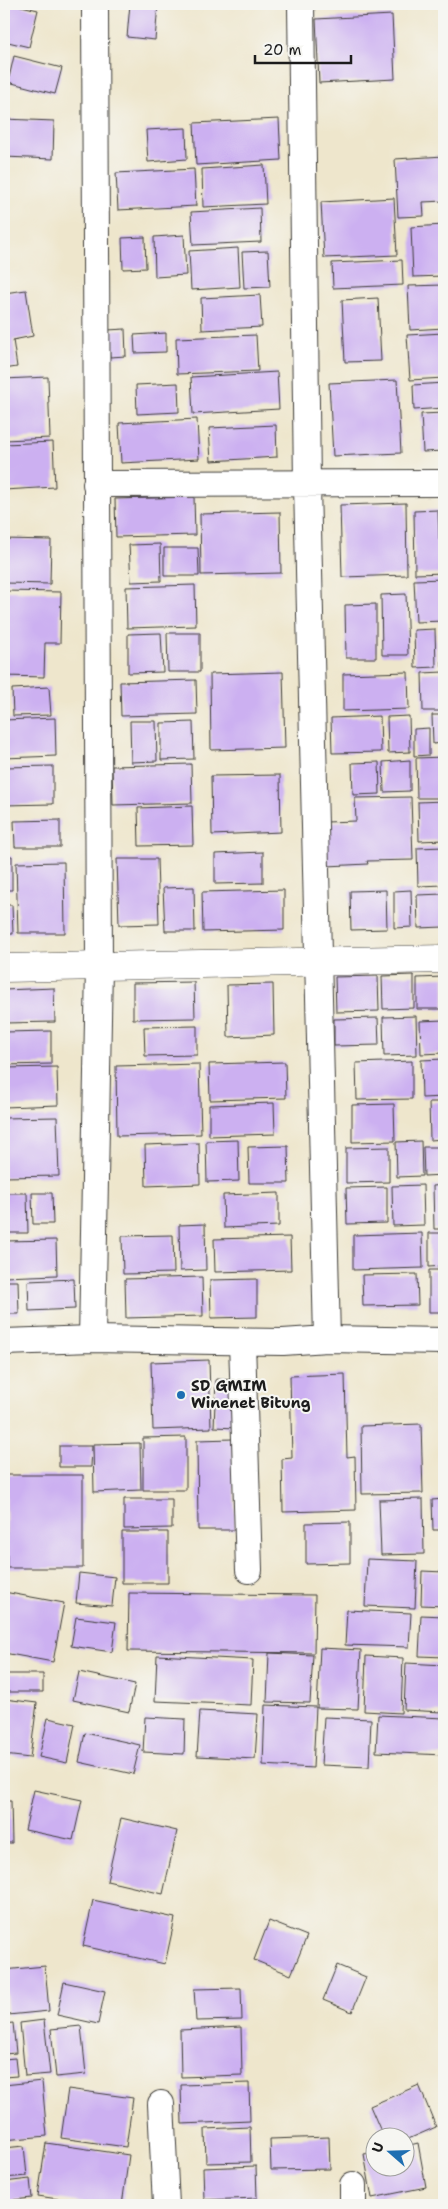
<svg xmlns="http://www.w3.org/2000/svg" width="448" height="2209" font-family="'Shantell Sans',sans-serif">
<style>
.building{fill:#ccb0f1}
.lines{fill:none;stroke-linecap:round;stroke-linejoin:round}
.minor-casing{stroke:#3c3a36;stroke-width:28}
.tertiary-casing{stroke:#3c3a36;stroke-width:29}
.minor{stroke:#fff;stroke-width:26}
.tertiary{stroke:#fff;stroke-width:28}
.poi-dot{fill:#1f6fb2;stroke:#f6f6f2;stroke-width:2}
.labels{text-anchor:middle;stroke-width:4;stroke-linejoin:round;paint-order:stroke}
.poi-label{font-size:15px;font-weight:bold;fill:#1c1c1c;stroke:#f6f6f2;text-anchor:start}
</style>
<rect width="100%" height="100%" fill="#f6f6f2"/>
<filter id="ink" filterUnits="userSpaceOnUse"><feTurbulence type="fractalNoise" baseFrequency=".02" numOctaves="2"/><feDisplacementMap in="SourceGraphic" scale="10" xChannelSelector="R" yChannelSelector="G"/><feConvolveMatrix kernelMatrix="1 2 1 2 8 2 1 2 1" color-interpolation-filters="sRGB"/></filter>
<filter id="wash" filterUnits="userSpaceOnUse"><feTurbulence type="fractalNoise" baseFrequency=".0096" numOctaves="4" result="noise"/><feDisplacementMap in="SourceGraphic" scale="20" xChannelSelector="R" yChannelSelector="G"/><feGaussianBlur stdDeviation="1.12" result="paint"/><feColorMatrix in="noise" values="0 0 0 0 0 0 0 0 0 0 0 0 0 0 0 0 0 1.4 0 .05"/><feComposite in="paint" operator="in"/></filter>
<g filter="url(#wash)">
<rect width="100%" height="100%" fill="#eee6cc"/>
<g id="blocks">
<path class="building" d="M4,4H13L38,10L29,47L4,41Z
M130,4H158L155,40L127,37Z
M392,15L395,79L319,83L316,19Z
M14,56L62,68L55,94L8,82Z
M4,119L54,121L53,159L4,157Z
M279,119L281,160L196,165L194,123Z
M186,128L187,159L148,162L146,130Z
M444,156V201L423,202L424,216L398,217L395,159Z
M264,165L266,204L203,207L202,169Z
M194,169L196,206L118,210L116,173Z
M394,198L397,255L324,258L321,202Z
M260,208L261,242L193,245L191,212Z
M444,225V276L413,277L411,227Z
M184,235L186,275L155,277L154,237Z
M145,237L146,268L123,269L122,238Z
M238,248L240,287L191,290L189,251Z
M268,251L270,287L244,288L242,252Z
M402,260L403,285L333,288L332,263Z
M444,285V328L410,330L408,286Z
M26,290L33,336L13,340L17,367L4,369V293Z
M260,295L262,327L202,330L201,298Z
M378,298L381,361L345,362L342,300Z
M125,329L126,356L110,357L108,330Z
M166,333V352L135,353L134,335Z
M444,333V378L410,380L407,335Z
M256,335L258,371L177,374L176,338Z
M277,372L279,409L193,414L191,377Z
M48,377L50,438L4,440V379Z
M397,380L401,453L333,456L329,383Z
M178,383L179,412L137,414L136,385Z
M444,383V408L414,410L413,385Z
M444,413V451L423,452L421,414Z
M197,419L199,459L121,463L119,423Z
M276,425L277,457L211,461L209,428Z
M53,442L55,487L4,490V444Z
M194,497L195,535L116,537L115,499Z
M406,503L407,575L342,577L340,505Z
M438,510L439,540H444V573L415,574L414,511Z
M280,512L281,573L201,575L200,514Z
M4,539L51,540L50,584L4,583Z
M160,544L161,581L131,582L129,545Z
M164,548H198L199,576H164Z
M444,579V621L416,622L414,580Z
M195,585L196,626L127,628L126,587Z
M4,591L61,592L60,643H45L44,677L4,676Z
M406,594L408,655H382L381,595Z
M376,604V658H346L345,605Z
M435,629L436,667L415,668L414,630Z
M441,629H444V667H442Z
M161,633L163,672L128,673V634Z
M167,633H200V672H168Z
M283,672L285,748L211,750L210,674Z
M408,672L409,709L343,711V674Z
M444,672V711H423L422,673Z
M196,680L197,714L121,716L120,682Z
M49,687L51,715L13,716L12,689Z
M432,715H444V743L433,744Z
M380,716L381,752L332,753L331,718Z
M409,716L410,752L388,753L387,717Z
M55,718L56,756L4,758V720Z
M130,721H156L157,761L131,762Z
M193,722L194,759L161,760V723Z
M429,728V755L414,756V729Z
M444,757V798H417L416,758Z
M410,760V791L384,792L383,762Z
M379,762L380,794L353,795L352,763Z
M191,764L192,803L113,805L112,766Z
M53,766V804L4,805V767Z
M280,775L281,832L212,835L211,776Z
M411,797L413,860L367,861L368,864L327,866L326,822L356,821L355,798Z
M444,801V840L419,841L418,802Z
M192,806L193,845L139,846L138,808Z
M4,809H6L7,844H4Z
M60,820V847H15L14,821Z
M444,847V885L418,886L417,848Z
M263,852V883L215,884V854Z
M4,856H12V890H4Z
M117,859H157L159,924L119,925Z
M64,862L65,933H18L16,863Z
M194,887L195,931H165L163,888Z
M284,890V930L203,932L202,892Z
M386,890L387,929L351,930L350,891Z
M411,890L412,927L394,928V891Z
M444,894V927L418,928L417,895Z
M4,905H12L13,934H4Z
M414,975V1008L383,1009L382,976Z
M378,976L379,1011L336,1012L335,977Z
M444,977V1009H417V978Z
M194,982L195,1018L133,1019V983Z
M273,984L274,1035L228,1037L227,985Z
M54,988L55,1022L4,1023V990Z
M416,1016L417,1055L384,1056L383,1017Z
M378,1018L379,1045L334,1046V1019Z
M444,1020V1053L421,1054L420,1021Z
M197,1026V1055L145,1056L144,1027Z
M51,1031V1064L4,1065V1032Z
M444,1059V1097L422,1098L421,1060Z
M412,1061V1099L357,1100L356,1063Z
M285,1062L286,1098L210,1100L209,1064Z
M199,1064L201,1134L117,1136L116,1066Z
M57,1067L58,1105L4,1107V1068Z
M429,1102H444V1139L430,1140Z
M274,1103L275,1134L209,1136V1105Z
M394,1104L395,1141L352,1142V1105Z
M57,1117L59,1176L4,1177V1118Z
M238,1140L239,1181L207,1182L206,1141Z
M421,1141L422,1176L397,1177L396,1142Z
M199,1143L200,1184L146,1186L145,1145Z
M288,1146L289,1183H249L248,1147Z
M389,1147V1182L346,1183V1148Z
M423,1147H444V1175L424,1176Z
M423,1185L424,1225L393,1226L392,1186Z
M444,1185V1229H434L433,1186Z
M387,1187V1223L347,1224L346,1188Z
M4,1193H27L28,1233H4Z
M32,1193H52L53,1224H33Z
M279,1193V1226L224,1228L223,1195Z
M205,1224L206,1270L180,1271L179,1225Z
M422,1233L423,1268L353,1270V1235Z
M429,1233H444V1266L429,1267Z
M173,1235L174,1273L123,1274L122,1236Z
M290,1237L291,1270L215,1272L214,1239Z
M56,1240L57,1275L4,1277V1241Z
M429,1270H444V1312H429Z
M417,1274L418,1305L363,1306L362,1275Z
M202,1277L203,1316L126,1318L125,1279Z
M74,1279L75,1309L29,1311L28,1281Z
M257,1279V1317L211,1318L210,1280Z
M4,1281H18L19,1314H4Z
M209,1360L211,1428L153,1430L151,1362Z
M345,1374L347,1457L355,1456L356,1510L283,1512L282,1459L292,1458L290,1376Z
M216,1379L237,1380L236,1428L214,1427Z
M421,1424L423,1493L362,1494L361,1426Z
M186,1437V1490H143V1438Z
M233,1439L235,1530H198L197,1440Z
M140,1443L141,1490L94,1492L93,1444Z
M59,1446H92L91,1467H59Z
M6,1475H83V1568H7Z
M124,1499H172V1528L124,1529Z
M423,1499L424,1554L381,1555L379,1500Z
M444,1499V1530H433L432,1500Z
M350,1522V1563L306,1564V1523Z
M122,1532H168V1583H122Z
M367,1559L417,1561L415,1608L365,1606Z
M422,1571L444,1572V1606L421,1605Z
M79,1573L115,1577L112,1606L76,1603Z
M4,1592L64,1603L53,1662L4,1653Z
M129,1593L315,1595L314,1653L128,1651Z
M347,1610L411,1613L409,1647L345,1645Z
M421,1615L444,1616V1657L419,1656Z
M76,1617L116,1622L112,1652L71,1646Z
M320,1648L361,1650L358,1709L317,1708Z
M269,1653L313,1655L310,1703L267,1702Z
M157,1655L253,1660L251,1705L155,1701Z
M366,1656L403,1658L401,1713L364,1711Z
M406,1663L444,1665L442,1712L404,1710Z
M79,1672L135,1684L129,1712L73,1700Z
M4,1674H43V1692H4Z
M4,1699L37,1703L30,1758L4,1755Z
M265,1705L316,1707L313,1768L263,1765Z
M200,1711L258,1714L255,1759L197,1756Z
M378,1715L444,1718V1755L376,1752Z
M145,1717L185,1719L184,1754L143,1752Z
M324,1717L371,1719L369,1767L321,1765Z
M48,1718L75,1724L67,1763L39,1757Z
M85,1733L140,1745L133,1774L79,1762Z
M34,1790L82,1800L73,1840L25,1830Z
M4,1801H11L12,1843H4Z
M121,1818L177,1831L163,1894L107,1881Z
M93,1900L175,1918L165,1964L83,1946Z
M269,1921L307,1936L291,1975L254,1960Z
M337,1965L366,1977L352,2012L323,2000Z
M45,1966L49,2011L8,2015L4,1970Z
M64,1982L105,1991L98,2024L57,2015Z
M241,1988L242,2020L196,2021L194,1989Z
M44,2020L50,2074L25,2076L20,2023Z
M13,2023L16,2053L4,2054V2024Z
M81,2026L86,2074L56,2077L51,2029Z
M241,2027L242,2075L181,2077L180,2030Z
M15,2058L17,2076L4,2077V2059Z
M42,2081L47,2136L4,2140V2085Z
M249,2083L250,2121L182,2124L181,2085Z
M419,2085L436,2127L406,2140V2136H383L370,2106Z
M68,2089L133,2098L126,2147L61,2138Z
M250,2127L251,2162L206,2163L205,2129Z
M329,2137L330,2169L271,2170L270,2139Z
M46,2143L129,2155L122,2205H98L38,2196Z
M418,2143L426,2187L372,2198L364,2154L376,2152V2166H406V2146Z
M24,2146L27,2176L4,2178V2148Z
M256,2166L257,2198L204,2200L203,2168Z
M30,2179L32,2198L4,2201V2182Z
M303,2202V2205H264V2204Z"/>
</g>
</g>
<g filter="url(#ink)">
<use href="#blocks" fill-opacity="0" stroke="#3c3a36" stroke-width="1"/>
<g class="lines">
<g class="minor-casing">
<path id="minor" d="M301,4L307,485L327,1339
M96,484L444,483
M92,1339L99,966L95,4
M242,1341L249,1570
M4,1342L92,1339L283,1342L327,1339L444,1341
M161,2104L166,2205
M353,2185V2205"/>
</g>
<g class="tertiary-casing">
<path id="tertiary" d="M4,968L444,959"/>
</g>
<use href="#minor" class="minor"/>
<use href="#tertiary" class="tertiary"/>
</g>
</g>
<circle class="poi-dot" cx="181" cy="1395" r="5"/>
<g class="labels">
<g class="poi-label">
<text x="191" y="1391">SD GMIM<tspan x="191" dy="17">Winenet Bitung</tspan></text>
</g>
</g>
<rect width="448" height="2209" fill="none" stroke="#f6f6f2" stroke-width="20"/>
<g transform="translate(390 2152) rotate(290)"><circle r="24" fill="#f6f6f2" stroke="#9f9f9c"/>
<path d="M0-4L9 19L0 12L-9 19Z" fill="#1f6fb2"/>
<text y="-8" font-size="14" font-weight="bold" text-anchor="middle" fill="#1c1c1c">U</text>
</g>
<path d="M255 55v8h96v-8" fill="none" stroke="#1c1c1c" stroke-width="2.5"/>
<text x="263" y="55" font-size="15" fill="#1c1c1c" stroke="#f6f6f2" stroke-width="4" paint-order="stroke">20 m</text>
</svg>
